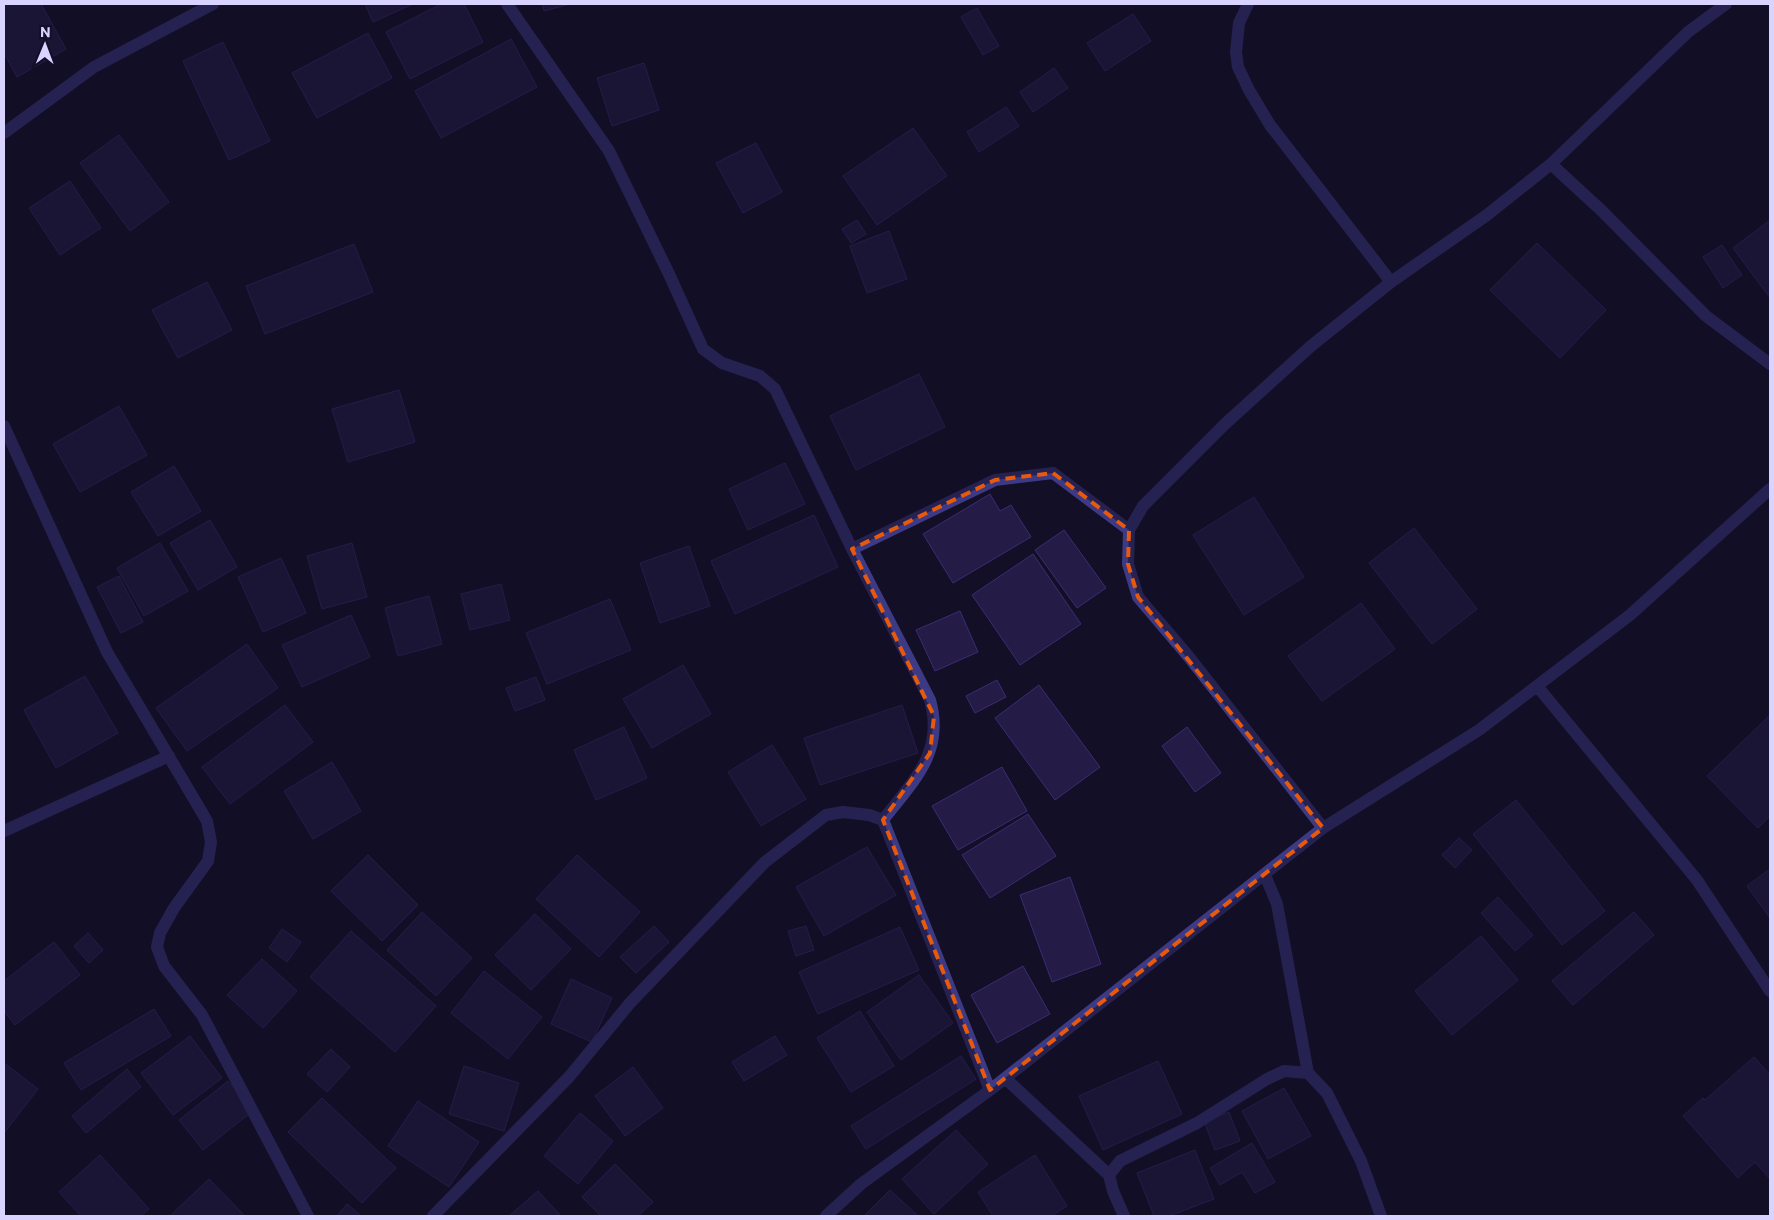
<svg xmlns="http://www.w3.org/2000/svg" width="1774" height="1220" font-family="Commissioner,sans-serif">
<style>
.building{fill:#241b47;stroke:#3b2d73}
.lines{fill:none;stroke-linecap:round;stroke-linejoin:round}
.minor{stroke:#3d3a85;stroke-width:12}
.marked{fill:none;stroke:#e8590c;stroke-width:4;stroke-dasharray:10 6;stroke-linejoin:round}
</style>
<rect width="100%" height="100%" fill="#130f26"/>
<path class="building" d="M4,4H41L66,49L17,77L4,53Z
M365,4H413L373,22Z
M441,4H464L483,42L410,79L386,32Z
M542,4H570L544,11Z
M977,8L999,46L983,55L961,17Z
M1133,14L1151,41L1105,71L1087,43Z
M368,33L392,78L317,118L292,73Z
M511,39L537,87L441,138L415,91Z
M223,42L270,141L229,160L183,61Z
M644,63L659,110L612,126L597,78Z
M1054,68L1068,88L1033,112L1020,92Z
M1006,107L1019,126L979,152L967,132Z
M913,128L947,176L877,225L843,176Z
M119,135L169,202L130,231L80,163Z
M756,143L782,192L743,213L716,163Z
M70,181L101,228L60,255L29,208Z
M857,220L866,234L851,243L842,229Z
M1770,220V298L1733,248Z
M889,231L907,279L867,293L850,246Z
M1537,243L1606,310L1560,358L1490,290Z
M354,244L373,292L265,334L246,286Z
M1722,245L1742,275L1723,288L1703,257Z
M207,282L232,330L178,358L152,310Z
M919,374L945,427L856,470L830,416Z
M399,390L415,442L348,462L332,409Z
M119,406L147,455L80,492L53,444Z
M785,463L805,504L748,530L729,489Z
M174,466L201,511L158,536L131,492Z
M990,494L1000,511L1011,505L1031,537L953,583L923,534Z
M1254,497L1304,577L1244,615L1193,535Z
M814,515L838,567L735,614L711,561Z
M210,520L237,567L198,590L170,543Z
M1414,528L1477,609L1432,644L1369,563Z
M1064,530L1106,588L1077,608L1035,550Z
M160,543L188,591L144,616L117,568Z
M352,543L367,597L322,609L307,556Z
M689,546L710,606L660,623L640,563Z
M1033,554L1081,624L1020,665L972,595Z
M281,558L306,613L263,632L238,577Z
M119,576L143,622L121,633L97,587Z
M501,584L510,620L470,630L461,594Z
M429,596L442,644L398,656L385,608Z
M610,599L631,650L547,684L526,633Z
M1361,603L1395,649L1322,701L1288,656Z
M960,611L978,652L935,671L916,630Z
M351,615L370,657L302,687L282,645Z
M247,644L278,688L187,751L156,708Z
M683,665L711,714L652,748L623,699Z
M85,676L118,733L56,768L24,710Z
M536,677L545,700L515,711L506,688Z
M997,680L1006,697L975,713L966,696Z
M1039,685L1100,767L1055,800L995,718Z
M285,705L313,742L230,804L202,767Z
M902,705L918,753L820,785L804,738Z
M1770,715V816L1758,828L1707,776Z
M624,727L647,778L596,800L574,750Z
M1187,727L1221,773L1195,792L1162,746Z
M772,745L806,799L761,826L728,772Z
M332,762L361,811L313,839L284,791Z
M1002,767L1027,811L958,850L932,806Z
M1516,800L1605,911L1562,945L1473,834Z
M1028,814L1056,856L990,898L962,855Z
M1459,838L1472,850L1455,868L1442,855Z
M867,847L896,895L824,936L796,887Z
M368,855L418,905L382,941L331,891Z
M577,855L640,912L599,957L536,899Z
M1770,869V918L1747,886Z
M1070,877L1101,964L1052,982L1020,895Z
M1498,897L1533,935L1515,951L1481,913Z
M422,912L472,958L436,996L387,950Z
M1634,912L1654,935L1573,1005L1552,981Z
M535,914L571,949L531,990L495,955Z
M654,926L669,942L636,973L620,957Z
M806,926L814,950L796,956L788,931Z
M900,927L919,970L818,1014L799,972Z
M282,929L301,942L287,962L269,948Z
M351,931L436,1006L395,1052L310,977Z
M88,933L103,950L89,963L74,946Z
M1481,936L1518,980L1452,1035L1415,991Z
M54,942L80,975L15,1025L4,1011V981Z
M262,959L297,991L263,1028L227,995Z
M1023,966L1050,1014L997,1043L971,995Z
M484,971L542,1017L508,1059L451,1013Z
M919,975L953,1023L901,1060L867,1012Z
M571,979L612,998L592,1042L551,1024Z
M154,1009L171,1036L81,1090L64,1063Z
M860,1011L894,1066L851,1092L817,1038Z
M190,1036L222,1078L173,1115L141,1073Z
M775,1036L787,1055L744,1081L732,1062Z
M331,1049L350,1067L327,1092L307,1074Z
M961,1056L976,1079L866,1149L851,1126Z
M1754,1057L1770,1075V1179L1755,1162L1738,1178L1683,1116L1703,1098L1705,1100Z
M1158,1061L1182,1114L1103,1150L1079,1096Z
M4,1063L38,1089L4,1133Z
M464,1066L519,1083L504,1131L449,1114Z
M633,1067L663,1108L625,1136L595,1096Z
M127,1069L141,1087L86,1133L72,1116Z
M228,1081L253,1111L203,1150L179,1120Z
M1284,1088L1311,1136L1268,1159L1242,1111Z
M322,1098L396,1168L362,1203L288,1132Z
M418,1101L479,1142L449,1187L388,1146Z
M1229,1112L1240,1141L1215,1150L1204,1121Z
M580,1113L613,1141L578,1184L544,1156Z
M956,1130L988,1164L934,1214L902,1179Z
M1252,1143L1275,1182L1255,1193L1242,1172L1220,1185L1210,1168Z
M1195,1150L1214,1199L1169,1216H1154L1137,1173Z
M100,1155L149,1209L141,1216H81L59,1192Z
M1035,1155L1067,1206L1051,1216H993L978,1192Z
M615,1164L653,1202L638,1216H601L582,1197Z
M209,1179L245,1216H170Z
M890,1190L918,1216H864Z
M538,1191L561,1216H509Z
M347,1204L361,1216H337Z"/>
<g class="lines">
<path class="minor" d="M507,4L609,151L669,274L703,349L722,363L760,376L775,389L852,549L930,700C945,753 913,781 883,820
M1248,4L1239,23L1236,52L1238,67L1249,90L1270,125L1391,282
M4,133L94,67L213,4
M1551,164L1602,211L1706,316L1770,364
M4,426L107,652L207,821L211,842L208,861L174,908L160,933L157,947L164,966L202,1015L308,1216
M852,549L995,480L1053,473L1129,530
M1537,686L1697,880L1770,991
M1323,828L1189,657L1138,597L1128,564L1129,530L1143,506L1225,424L1311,346L1391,282L1487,215L1551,164L1688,32L1726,4
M4,831L169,756
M1265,875L1277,904L1308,1073L1327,1093L1361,1161L1381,1216
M1005,1078L1109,1175
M433,1216L569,1077L630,1003L765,862L826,815L843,812L869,815L883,820L990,1090
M826,1216L861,1184L990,1090L1323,828L1479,730L1630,615L1770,489
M1124,1216L1113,1191L1109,1175L1120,1161L1197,1123L1267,1079L1284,1071L1308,1073"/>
</g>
<path d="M0 0H1774V1220H0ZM1053,473L1129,530L1128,564L1138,597L1323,828L990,1090L883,820L930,753L934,716L852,549L995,480Z" fill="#130f26" fill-opacity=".55" fill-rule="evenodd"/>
<path class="marked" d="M1053,473L1129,530L1128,564L1138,597L1323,828L990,1090L883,820L930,753L934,716L852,549L995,480Z"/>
<rect width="1774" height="1220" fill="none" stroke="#d9d4ff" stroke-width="10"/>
<g transform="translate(45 45) rotate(1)" stroke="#130f26" stroke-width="4" paint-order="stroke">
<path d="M0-4L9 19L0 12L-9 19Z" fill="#d9d4ff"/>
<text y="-8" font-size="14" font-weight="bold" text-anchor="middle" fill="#d9d4ff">N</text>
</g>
</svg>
